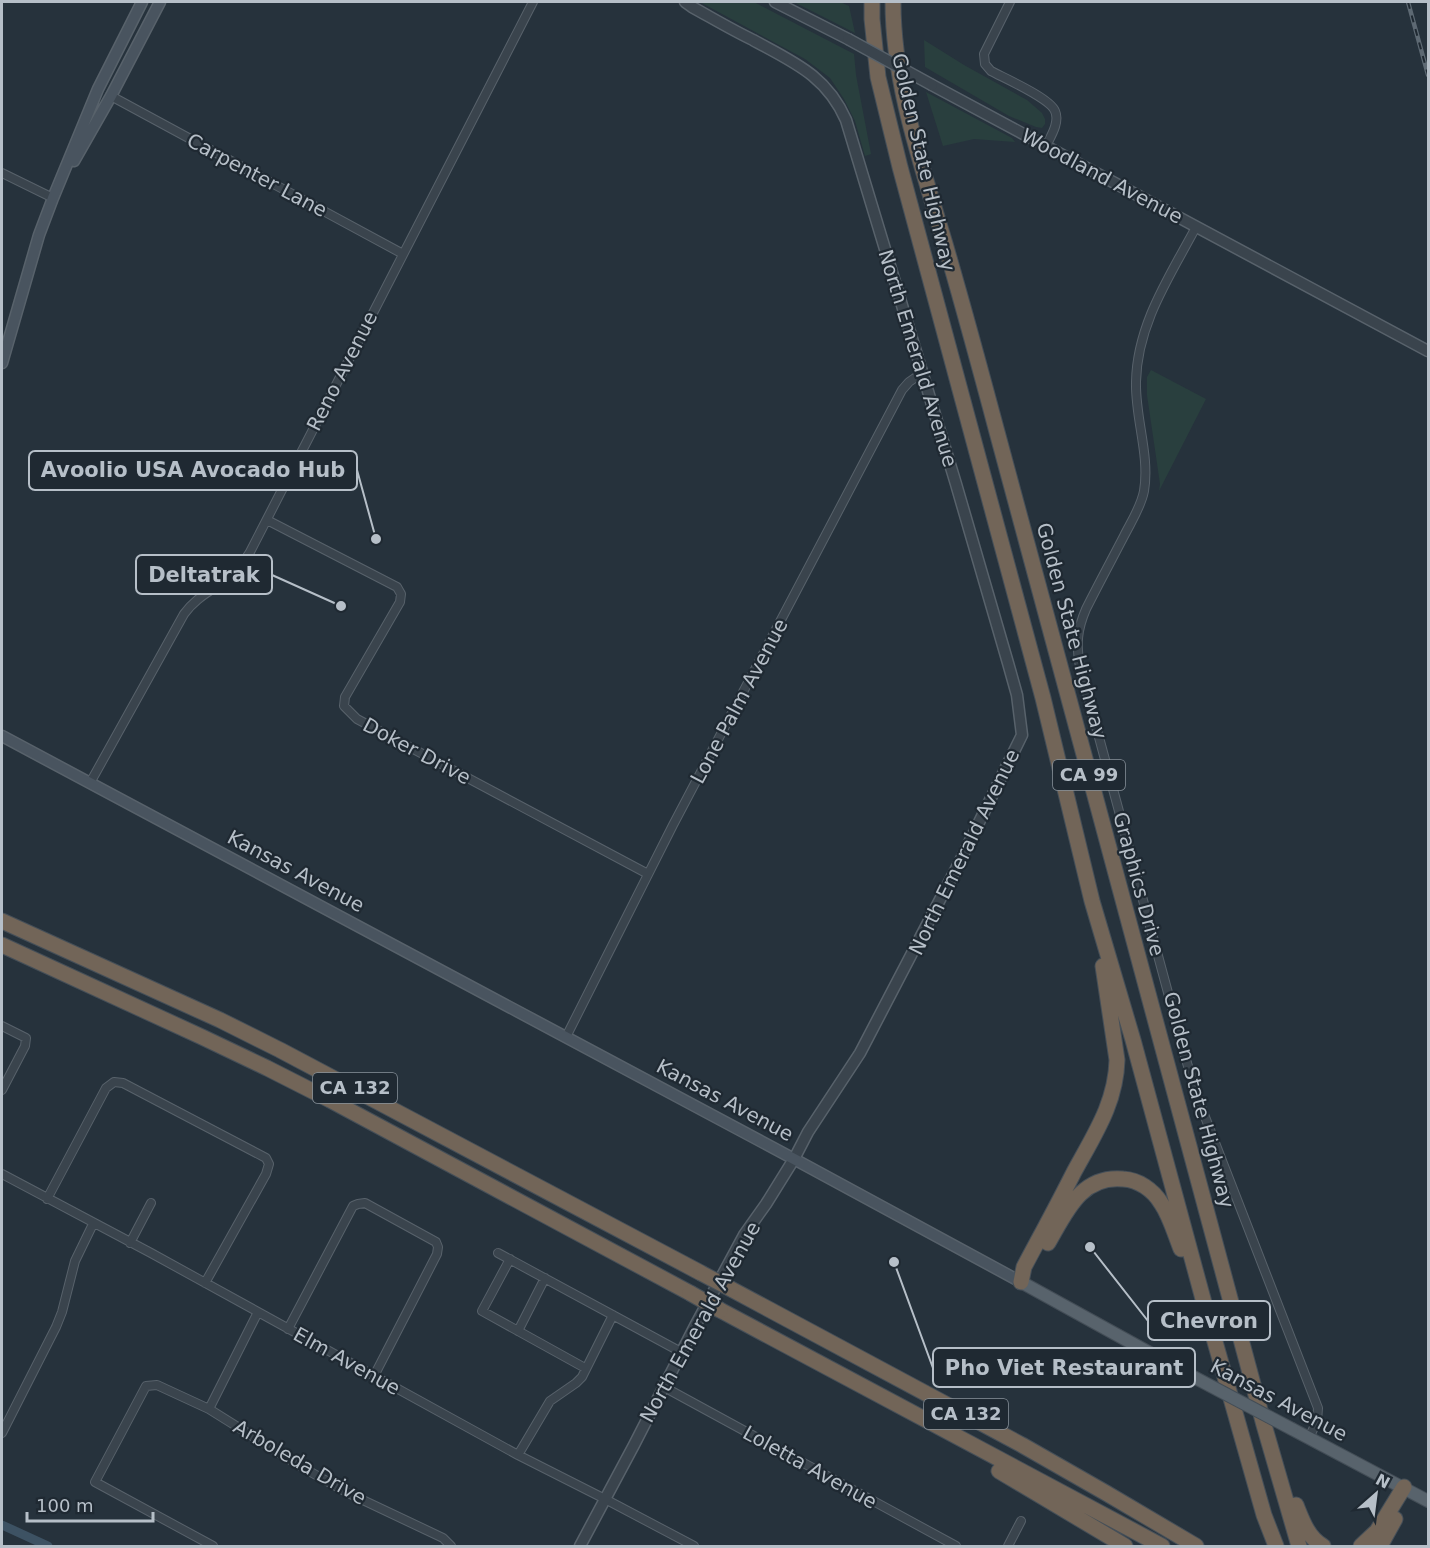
<svg xmlns="http://www.w3.org/2000/svg" width="1430" height="1548" font-family="'DejaVu Sans',sans-serif">
<style>
.grass{fill:#293f3e}
.lines{fill:none;stroke-linecap:round;stroke-linejoin:round}
.canal{stroke:#3d5263;stroke-width:9}
.minor-casing{stroke:#58626b;stroke-width:10}
.tertiary-casing{stroke:#58626b;stroke-width:13}
.secondary-casing{stroke:#58626b;stroke-width:13}
.primary-casing{stroke:#434d56;stroke-width:14}
.motorway-casing{stroke:#454f58;stroke-width:17}
.minor{stroke:#3a444d;stroke-width:8}
.tertiary{stroke:#3a444d;stroke-width:10}
.secondary{stroke:#49545f;stroke-width:10}
.primary{stroke:#58636c;stroke-width:12}
.motorway{stroke:#726558;stroke-width:15}
.rail-casing{stroke:#5d6973;stroke-width:4.5}
.rail{stroke:#1f2932;stroke-width:2;stroke-dasharray:7;stroke-linecap:butt}
.tertiary-bridge-casing{stroke:#58626b;stroke-width:13;stroke-linecap:butt}
.primary-bridge-casing{stroke:#434d56;stroke-width:14;stroke-linecap:butt}
.motorway-bridge-casing{stroke:#454f58;stroke-width:17;stroke-linecap:butt}
.tertiary-bridge{stroke:#3a444d;stroke-width:10}
.primary-bridge{stroke:#58636c;stroke-width:12}
.motorway-bridge{stroke:#726558;stroke-width:15}
.labels{text-anchor:middle;stroke-width:4.5;stroke-linejoin:round;paint-order:stroke}
.shield{fill:#1f2932;stroke:#89929b;stroke-width:1.5}
.shield-label{font-size:18px;font-weight:bold;fill:#b6bfc8}
.street-label{font-size:20px;fill:#b6bfc8;stroke:#1f2932}
.leader{fill:none;stroke:#b6bfc8;stroke-width:2}
.callout-dot{fill:#b6bfc8;stroke:#1f2932;stroke-width:2}
.callout{fill:#1f2932;stroke:#b6bfc8;stroke-width:2}
.callout-label{font-size:21px;text-anchor:middle;font-weight:bold;fill:#b6bfc8}
</style>
<rect width="100%" height="100%" fill="#26323c"/>
<path class="grass" d="M700,2H754L854,54L856,75L871,154L865,156L855,121L844,99L830,78L805,59Z
M794,2H840L849,6L855,33Z
M924,40L964,65L1027,100L1042,113L1045,119V124L1042,128L1036,127L1009,116L925,67Z
M926,92L1012,138L1015,142L974,139L943,146Z
M1151,370L1206,399L1159,491L1160,484L1147,395V377Z"/>
<g class="lines">
<path class="canal" d="M2,1525L48,1546"/>
<g class="minor-casing">
<path id="minor" d="M1010,2L984,54L985,64L991,71C1004,78 1050,98 1055,111C1060,122 1051,136 1046,146
M111,96L403,254
M2,173L53,198
M1196,227C1170,276 1137,324 1136,382C1135,418 1150,455 1144,491C1141,507 1131,522 1124,536C1111,561 1098,585 1086,609C1077,630 1076,644 1080,667L1187,1063L1200,1104L1318,1408L1317,1421L1309,1438
M267,520L397,587L401,594L400,602L345,697L344,706L357,719L648,874
M90,783L184,614C196,597 213,590 228,578C237,570 244,562 250,552L533,2
M2,1026L26,1038L25,1046L2,1090
M566,1037L673,825L902,390L909,382L922,373
M2,1174L151,1253L518,1455L605,1499L694,1546
M47,1199L106,1088L114,1082L123,1083L266,1158L269,1164L266,1174L205,1283
M130,1243L151,1203
M498,1253L681,1352
M510,1259L482,1311L585,1368
M288,1329L353,1206L358,1204L365,1203L436,1242L438,1247L437,1254L374,1376
M518,1331L545,1278
M664,1387L956,1546
M209,1409L258,1312
M2,1433L56,1327L62,1312L75,1261L93,1224
M518,1455L550,1401L576,1383L582,1377L613,1315
M213,1546L95,1482L146,1386L157,1385L209,1409L300,1466L348,1493L443,1538L451,1546
M1008,1546L1021,1521"/>
</g>
<g class="tertiary-casing">
<path id="tertiary" d="M775,2L848,39
M932,85L1428,351
M580,1546L634,1445L695,1326L744,1235L766,1204L794,1159L808,1132L860,1053L958,865L1022,735L1017,695L1008,663L956,484L846,120C826,75 793,62 753,40C732,30 712,18 692,7L685,2"/>
</g>
<g class="secondary-casing">
<path id="secondary" d="M74,161L111,96L160,2
M2,363L39,235L53,198L98,89L142,2
M2,736L794,1159L1021,1282"/>
</g>
<g class="primary-casing">
<path id="primary" d="M1021,1282L1188,1374
M1292,1429L1428,1501"/>
</g>
<g class="motorway-casing">
<path id="motorway" d="M872,2V19L878,77L900,167L1043,698L1092,901L1133,1040L1206,1310L1264,1515L1276,1546
M893,2C893,88 924,171 948,254C965,313 981,372 997,432C1086,763 1176,1094 1264,1425L1299,1546
M2,921L220,1020L280,1050L701,1273
M2,945L202,1037L267,1068L330,1100L690,1293
M1048,1243C1066,1212 1081,1175 1123,1179C1139,1180 1153,1190 1161,1203C1170,1216 1175,1234 1181,1249
M1021,1282L1024,1267C1041,1235 1058,1204 1074,1172C1094,1135 1116,1103 1117,1060L1103,966
M731,1289L1022,1445L1106,1493L1196,1546
M720,1310L1162,1546
M999,1471L1125,1546
M1296,1505C1302,1520 1308,1538 1323,1546
M1361,1546L1377,1531L1404,1487
M1380,1546L1395,1519"/>
</g>
<use href="#minor" class="minor"/>
<use href="#tertiary" class="tertiary"/>
<use href="#secondary" class="secondary"/>
<use href="#primary" class="primary"/>
<use href="#motorway" class="motorway"/>
<g class="rail-casing">
<path id="rail" d="M1408,2L1428,75"/>
</g>
<use href="#rail" class="rail"/>
<g class="tertiary-bridge-casing">
<path id="tertiary-bridge" d="M848,39L932,85"/>
</g>
<g class="primary-bridge-casing">
<path id="primary-bridge" d="M1188,1374L1292,1429"/>
</g>
<g class="motorway-bridge-casing">
<path id="motorway-bridge" d="M701,1273L731,1289
M690,1293L720,1310"/>
</g>
<use href="#tertiary-bridge" class="tertiary-bridge"/>
<use href="#primary-bridge" class="primary-bridge"/>
<use href="#motorway-bridge" class="motorway-bridge"/>
</g>
<g class="labels">
<g class="shield">
<rect x="1053" y="760" width="72" height="30" rx="4.5"/>
<rect x="313" y="1073" width="84" height="30" rx="4.5"/>
<rect x="924" y="1399" width="84" height="30" rx="4.5"/>
</g>
<g class="shield-label">
<text x="1089" y="781">CA 99</text>
<text x="355" y="1094">CA 132</text>
<text x="966" y="1420">CA 132</text>
</g>
<g class="street-label">
<text transform="translate(924 162) rotate(77)" y="7">Golden State Highway</text>
<text transform="translate(257 175) rotate(28)" y="7">Carpenter Lane</text>
<text transform="translate(1102 176) rotate(28)" y="7">Woodland Avenue</text>
<text transform="translate(918 358) rotate(73)" y="7">North Emerald Avenue</text>
<text transform="translate(342 371) rotate(-63)" y="7">Reno Avenue</text>
<text transform="translate(1072 631) rotate(75)" y="7">Golden State Highway</text>
<text transform="translate(739 701) rotate(-62)" y="7">Lone Palm Avenue</text>
<text transform="translate(417 751) rotate(28)" y="7">Doker Drive</text>
<text transform="translate(964 852) rotate(-64)" y="7">North Emerald Avenue</text>
<text transform="translate(296 871) rotate(28)" y="7">Kansas Avenue</text>
<text transform="translate(1139 884) rotate(75)" y="7">Graphics Drive</text>
<text transform="translate(725 1100) rotate(28)" y="7">Kansas Avenue</text>
<text transform="translate(1199 1100) rotate(75)" y="7">Golden State Highway</text>
<text transform="translate(700 1322) rotate(-61)" y="7">North Emerald Avenue</text>
<text transform="translate(347 1361) rotate(29)" y="7">Elm Avenue</text>
<text transform="translate(1279 1400) rotate(28)" y="7">Kansas Avenue</text>
<text transform="translate(300 1462) rotate(30)" y="7">Arboleda Drive</text>
<text transform="translate(810 1467) rotate(29)" y="7">Loletta Avenue</text>
</g>
</g>
<path class="leader" d="M376 539L357 470M341 606L272 575M1090 1247L1148 1321M894 1262L933 1368"/>
<g class="callout-dot">
<circle cx="376" cy="539" r="6"/>
<circle cx="341" cy="606" r="6"/>
<circle cx="1090" cy="1247" r="6"/>
<circle cx="894" cy="1262" r="6"/>
</g>
<g class="callout">
<rect x="29" y="451" width="328" height="39" rx="6"/>
<rect x="136" y="555" width="136" height="39" rx="6"/>
<rect x="1148" y="1301" width="122" height="39" rx="6"/>
<rect x="933" y="1348" width="262" height="39" rx="6"/>
</g>
<g class="callout-label">
<text x="193" y="477">Avoolio USA Avocado Hub</text>
<text x="204" y="582">Deltatrak</text>
<text x="1209" y="1328">Chevron</text>
<text x="1064" y="1375">Pho Viet Restaurant</text>
</g>
<rect width="1430" height="1548" fill="none" stroke="#b6bfc8" stroke-width="6"/>
<g transform="translate(1376 1494) rotate(28)" stroke="#1f2932" stroke-width="4.5" paint-order="stroke">
<path d="M0-4.5L10 22L0 15L-10 22Z" fill="#b6bfc8"/>
<text y="-9" font-size="16" font-weight="bold" text-anchor="middle" fill="#b6bfc8">N</text>
</g>
<path d="M27 1512v9h126v-9" fill="none" stroke="#b6bfc8" stroke-width="3"/>
<text x="36" y="1512" font-size="18" fill="#b6bfc8" stroke="#1f2932" stroke-width="4.5" paint-order="stroke">100 m</text>
</svg>
